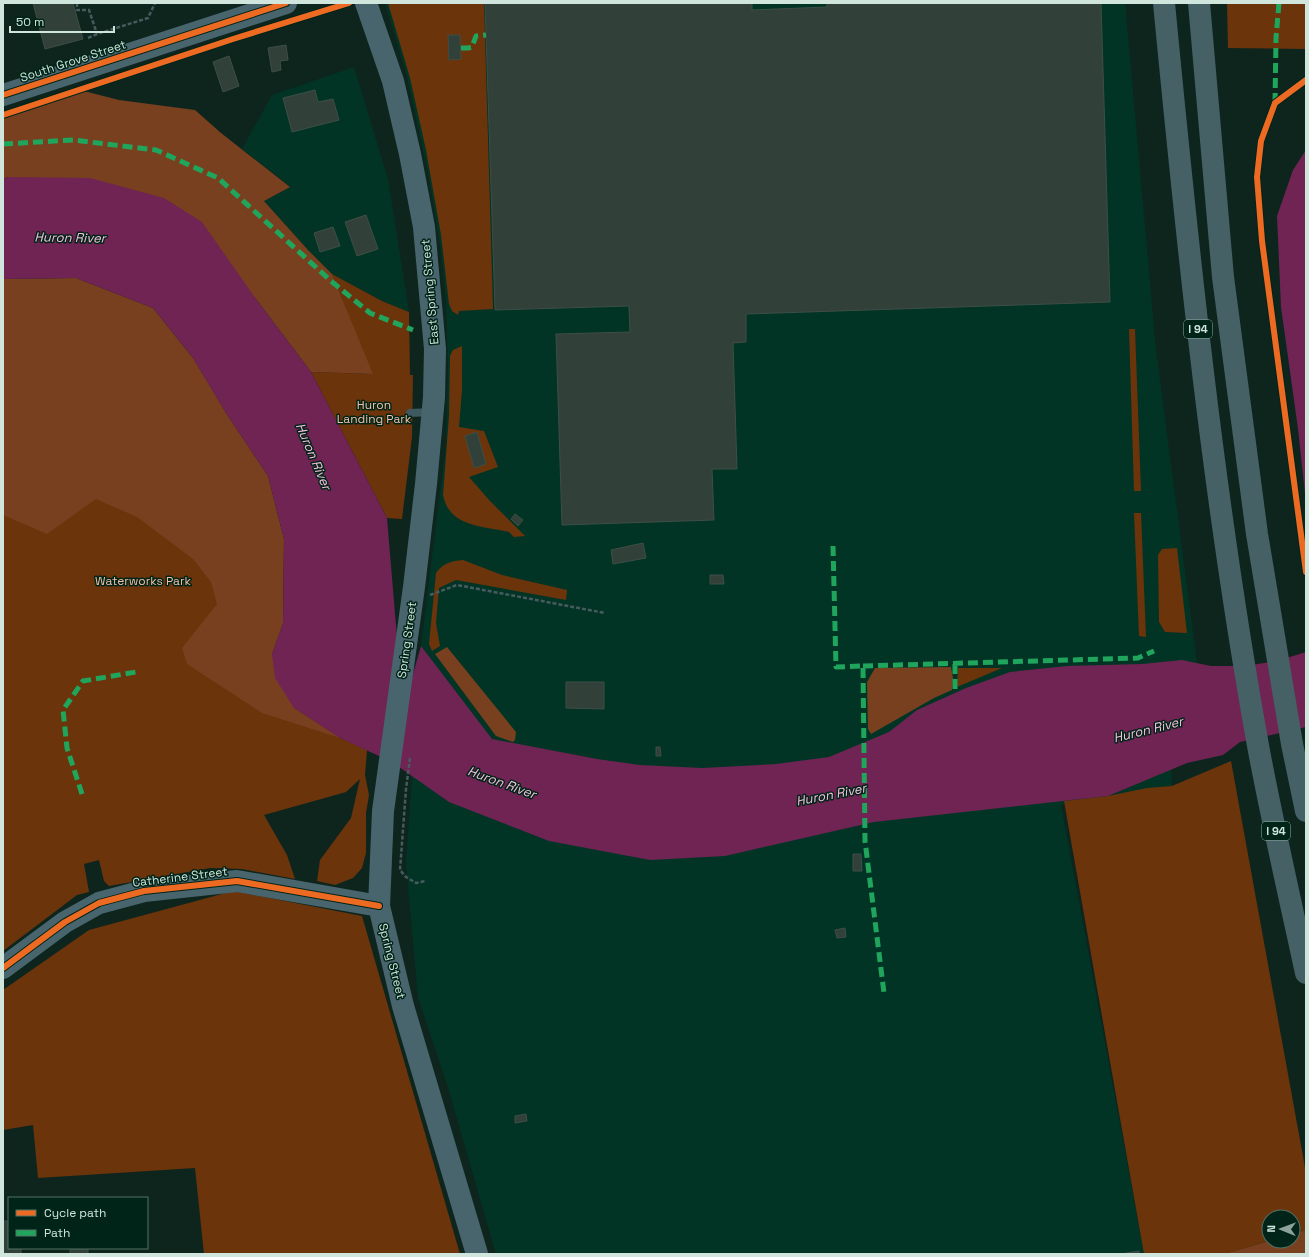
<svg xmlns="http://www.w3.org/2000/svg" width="1309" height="1257" font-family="'Space Grotesk',sans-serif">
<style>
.built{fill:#023425}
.green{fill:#6c340b}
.forest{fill:#78401e}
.water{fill:#6f2453}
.building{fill:#314139;stroke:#3e4e46}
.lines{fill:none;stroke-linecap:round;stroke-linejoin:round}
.path{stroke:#465b5e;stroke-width:2.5;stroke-dasharray:4 2;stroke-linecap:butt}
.lane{stroke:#3e5960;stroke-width:8}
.secondary{stroke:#48656e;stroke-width:22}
.highway{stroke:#456165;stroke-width:22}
.quiet{stroke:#20a55d;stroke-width:5;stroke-dasharray:10 5;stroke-linecap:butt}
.cycleway-casing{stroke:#002418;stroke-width:8}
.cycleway{stroke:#ed6a23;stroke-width:6}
.labels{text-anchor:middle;stroke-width:3;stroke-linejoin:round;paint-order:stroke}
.shield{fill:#002418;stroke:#92aba1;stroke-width:1}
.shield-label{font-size:11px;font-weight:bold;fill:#d0e5dc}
.street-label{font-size:12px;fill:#d0e5dc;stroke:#002418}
.park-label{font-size:12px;fill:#f1c1a9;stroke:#002418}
.water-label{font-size:13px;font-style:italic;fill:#f2c1da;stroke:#002418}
</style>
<rect width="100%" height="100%" fill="#0e251e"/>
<path class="built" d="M385,3H1125L1156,350L1197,663L1168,718L1172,786L1061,805L1144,1254H496L447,1084L418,997L406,864L421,646L446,445L448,367L446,301L441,251L428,172L406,72Z
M354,67L388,179L409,312L382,301L332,274L308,250L264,201L290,186L242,149L272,95Z"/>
<path class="green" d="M388,3H484L493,309L459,311L458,315L452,311L449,304L441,235L426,150L410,78Z
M1227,3H1306V49L1228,48Z
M332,274L382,301L409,312L410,375H413L412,437L402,519L387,518L311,372L372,374Z
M3,279L193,358L226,413L283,623L272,654L340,738L367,750L365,775L369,795L366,813V853L362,868L353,878L335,885L317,881L320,860L351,818L360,779L346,792L264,815L287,855L295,879L242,869L210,868L109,886L104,881L99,860L84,864L89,892L77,895L3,951Z
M1129,329H1135L1141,491H1134Z
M462,346V390L459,427L484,431L498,467L469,477L490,501L525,536L514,537L509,532C483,526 449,527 443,495L449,416L450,356L453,350Z
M1134,513H1141L1146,637L1139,636Z
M1177,548L1187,633L1165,632L1159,622L1158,555L1162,549Z
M463,560L502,575L567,590L566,600L456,580L439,588L436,623L440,646L432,651L429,644L436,573C443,563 451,561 463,560Z
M958,668H1002L957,687Z
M1231,761L1306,1173V1230L1293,1234V1217H1269V1241L1224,1254H1144L1064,801L1108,796L1147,788L1172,786Z
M233,891L362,916L460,1254H204L195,1168L38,1178L33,1125L3,1130V990L89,930Z"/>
<path class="forest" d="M80,90L119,100L195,110L221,133L290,187L264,201L308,250L332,274L373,374L311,372L256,299L8,177L3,179V115Z
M76,278L153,308L193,358L226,413L268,476L284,539L283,623L272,654L294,708L340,738L262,713L187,664L182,648L217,604L211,582L193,559L137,517L96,499L47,534L3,515V279Z
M447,647L516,732L515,740L513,742L496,736L435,654Z
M951,667L953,678L952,690L934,698L871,734L868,729L867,682L875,668Z
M1306,1230V1254H1224L1269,1241H1293V1234Z"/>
<path class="water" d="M1306,150V503L1298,429L1281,307L1277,216L1293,170Z
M8,177L90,178L164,198L202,222L256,299L311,372L387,518L403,709L421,646L492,739L597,759L640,765L702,768L776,764L829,757L889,732L917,710L966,688L1010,672L1067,666L1142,664L1182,660L1211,666H1245L1277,661L1306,652V727L1240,742L1223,755L1187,763L1108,796L874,822L725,856L650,860L549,841L449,802L392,762L340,738L294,708L275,678L272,654L283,623L284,539L268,476L226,413L193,358L153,308L76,278L3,279V179Z"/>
<path class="building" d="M33,3H73L83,39L45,49Z
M485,3H752V10L827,7V3H1101L1110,302L746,314V342L733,343L737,469H712L714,520L562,525L556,334L630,332L629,306L495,310Z
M448,35H460L461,59L449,60Z
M286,45L288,60L280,61L281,70L272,72L268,48Z
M229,56L239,86L223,92L213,62Z
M315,90L318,102L333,99L339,120L292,132L283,98Z
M366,215L378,249L357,256L345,222Z
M333,227L340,246L320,252L314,233Z
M477,432L486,464L474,468L465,436Z
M515,514L523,520L518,526L511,519Z
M643,543L646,558L613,564L611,550Z
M710,575H723L724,584H710Z
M566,682H604V709L566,708Z
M656,747H660L661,756H656Z
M853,854H861L862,871H853Z
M845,928L846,937L837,938L835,930Z
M526,1114L527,1121L515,1123V1116Z
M3,1221H9V1248H21V1254H3Z
M70,1248H88V1254H70Z
M1139,1251V1254H1121Z"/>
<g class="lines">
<path class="path" d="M77,3V10H89L97,34
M88,38L97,34L148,18L155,3
M430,595L457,585L605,613
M410,758L406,789L400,870L406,877L416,883L426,881"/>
<path class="lane" d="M410,413L432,412"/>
<path class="secondary" d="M366,3L393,81L410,154L424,227L435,349L434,397L426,484L414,587L383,811L379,906L403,1006L477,1254
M3,95L286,3
M3,968L65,922L99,903L144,891L237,881L379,906"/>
<path class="highway" d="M1164,3C1188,253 1214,503 1259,751C1273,825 1290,899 1306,973
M1199,3L1223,277L1257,534L1292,744L1306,811"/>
<path class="quiet" d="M461,48H468L472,47L476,36L486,35
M1275,103L1276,38L1279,3
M3,144L73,140L156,150L218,178L331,281L370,313L413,330
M833,546L836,667L863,666L865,841L884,993
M955,664V689
M863,666L1138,658L1154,651
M82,794L67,748L63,710L83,681L136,672"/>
<g class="cycleway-casing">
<path id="cycleway" d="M1306,80L1275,103L1261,141L1257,177L1262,241L1306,572
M3,95L286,3
M3,115L233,39L349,3
M3,968L65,922L99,903L144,891L237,881L379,906"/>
</g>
<use href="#cycleway" class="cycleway"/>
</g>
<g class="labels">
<g class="shield">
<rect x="1184" y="320" width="28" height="18" rx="3"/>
<rect x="1262" y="822" width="28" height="18" rx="3"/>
</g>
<g class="shield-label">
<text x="1198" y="333">I 94</text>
<text x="1276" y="835">I 94</text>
</g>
<g class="street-label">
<text transform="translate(73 61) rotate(-18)" y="4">South Grove Street</text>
<text transform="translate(430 292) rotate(-95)" y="4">East Spring Street</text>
<text transform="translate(407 640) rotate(-82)" y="4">Spring Street</text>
<text transform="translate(180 877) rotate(-7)" y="4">Catherine Street</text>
<text transform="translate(392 961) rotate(76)" y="4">Spring Street</text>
</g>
<g class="park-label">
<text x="374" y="409">Huron<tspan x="374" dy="14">Landing Park</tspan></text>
<text x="143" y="585">Waterworks Park</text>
</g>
<g class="water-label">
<text transform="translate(70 237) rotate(1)" y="5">Huron River</text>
<text transform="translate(314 456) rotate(67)" y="5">Huron River</text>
<text transform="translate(1148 729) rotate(-14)" y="5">Huron River</text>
<text transform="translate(502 782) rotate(20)" y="5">Huron River</text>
<text transform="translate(831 794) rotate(-11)" y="5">Huron River</text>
</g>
</g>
<rect width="1309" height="1257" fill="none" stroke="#d0e5dc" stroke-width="8"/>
<rect x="8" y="1197" width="140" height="52" fill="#002418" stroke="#537166"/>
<rect x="16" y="1210" width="20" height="6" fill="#ed6a23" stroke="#537166"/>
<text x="44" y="1217" font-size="12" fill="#d0e5dc">Cycle path</text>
<rect x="16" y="1230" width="20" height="6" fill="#20a55d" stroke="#537166"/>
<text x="44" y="1237" font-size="12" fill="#d0e5dc">Path</text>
<g transform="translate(1281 1229) rotate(271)"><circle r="19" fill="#002418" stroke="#537166"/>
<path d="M0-3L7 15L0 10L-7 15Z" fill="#8ca29a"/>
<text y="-6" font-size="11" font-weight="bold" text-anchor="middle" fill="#d0e5dc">N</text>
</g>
<path d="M10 26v6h104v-6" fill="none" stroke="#d0e5dc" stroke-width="2"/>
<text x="16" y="26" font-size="12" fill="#d0e5dc" stroke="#002418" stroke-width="3" paint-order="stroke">50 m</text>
</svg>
